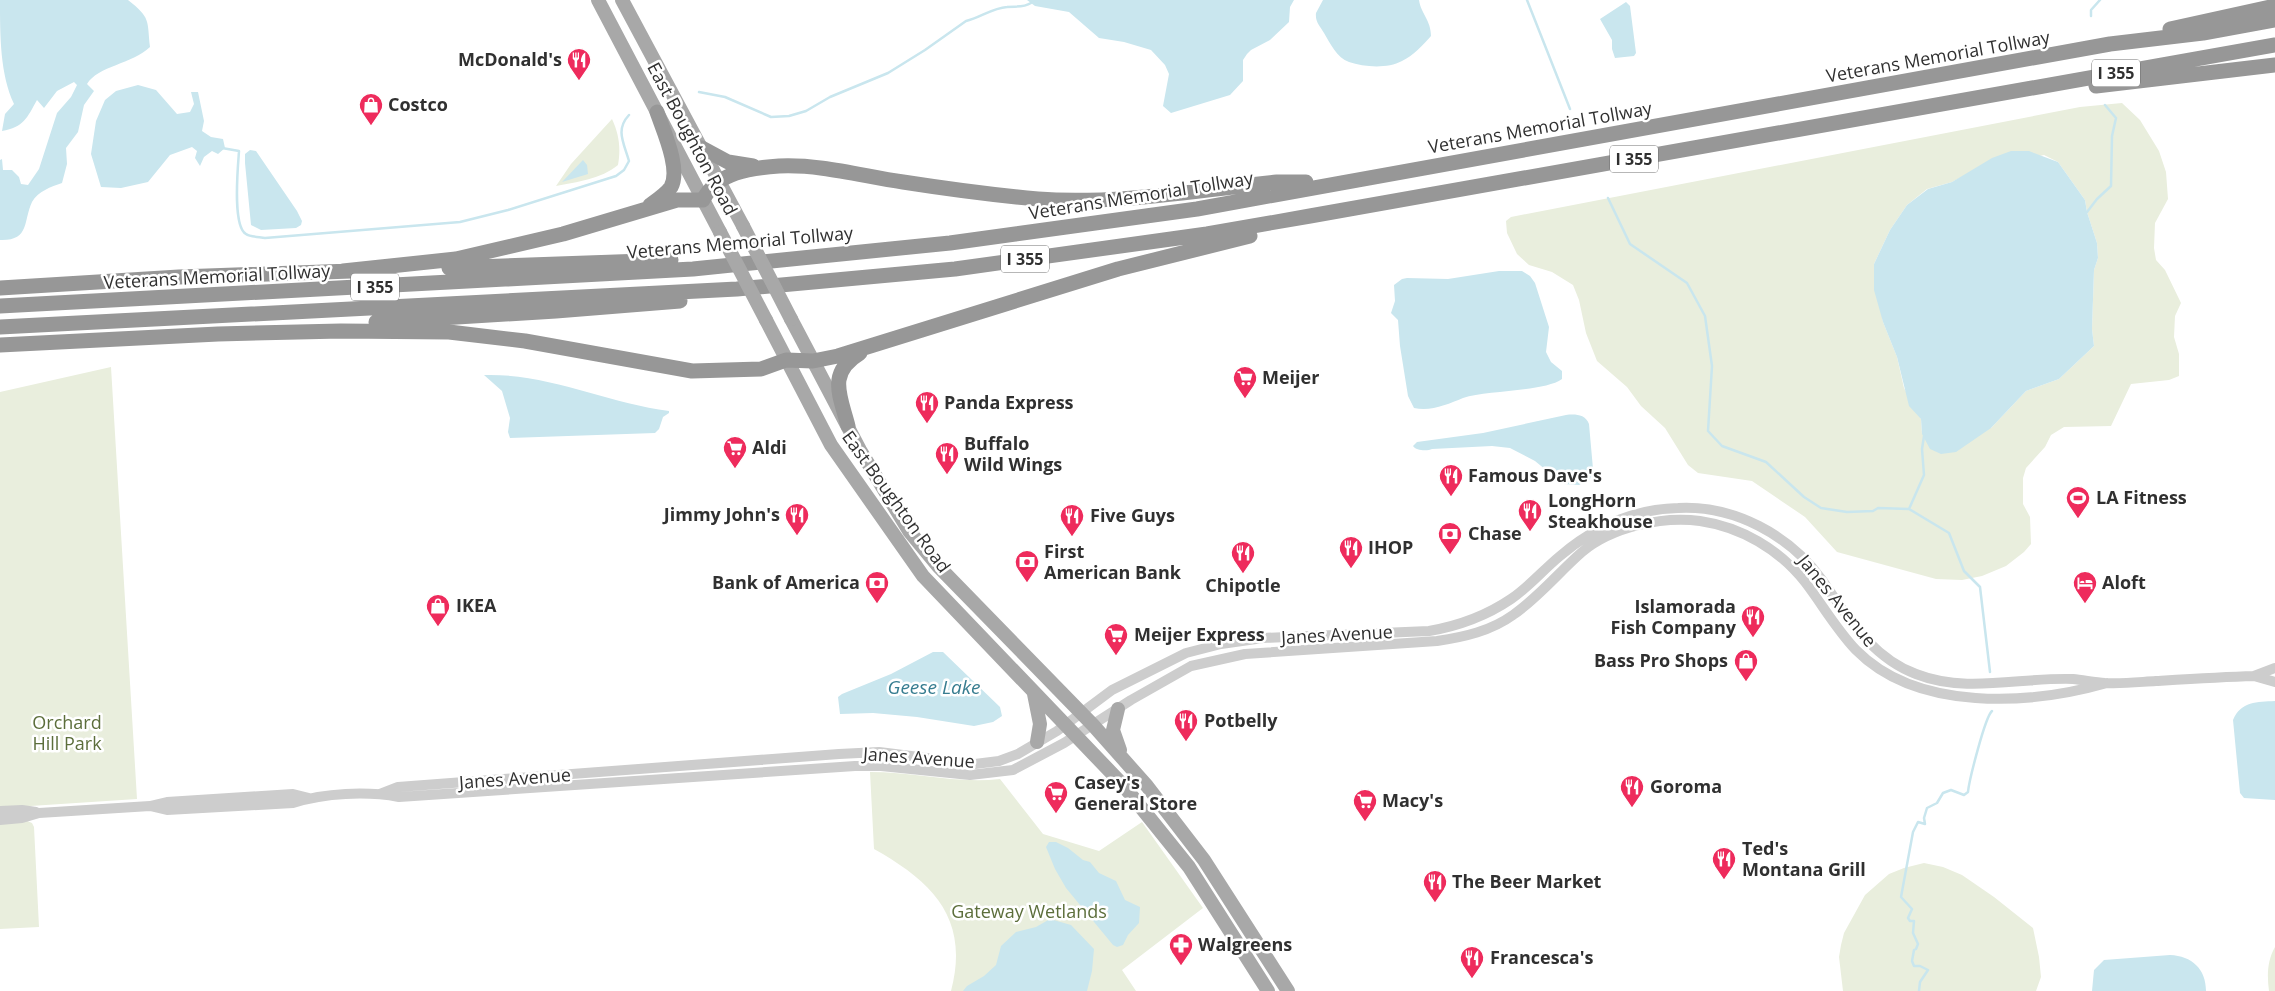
<svg xmlns="http://www.w3.org/2000/svg" width="2275" height="991" font-family="'Open Sans',sans-serif">
<style>
.green{fill:#e9eedd;fill-rule:evenodd}
.water{fill:#c9e6ee}
.lines{fill:none;stroke-linecap:round;stroke-linejoin:round}
.stream{stroke:#c9e6ee;stroke-width:2.5}
.minor{stroke:#cdcdcd;stroke-width:10}
.major{stroke:#a8a8a8;stroke-width:14}
.highway{stroke:#979797;stroke-width:15}
.major-bridge{stroke:#a8a8a8;stroke-width:14}
.labels{text-anchor:middle;stroke-width:5;stroke-linejoin:round;paint-order:stroke}
.shield{fill:#fff;stroke:#6e6e6e;stroke-width:1}
.shield-label{font-size:16px;font-weight:bold;fill:#303030}
.street-label{font-size:18px;fill:#303030;stroke:#fff}
.poi-label{font-size:18px;font-weight:bold;fill:#303030;stroke:#fff;text-anchor:start}
.park-label{font-size:18px;fill:#5c6e3b;stroke:#fff}
.water-label{font-size:19px;font-style:italic;fill:#377d90;stroke:#fff}
</style>
<rect width="100%" height="100%" fill="#fff"/>
<path class="green" d="M2122,103L2140,120L2159,151L2166,172L2168,199L2155,223L2154,248L2156,260L2165,270L2181,303L2175,316L2174,337L2179,354V376L2169,380L2131,384L2111,426L2064,427L2051,435L2045,447L2026,468L2023,478V504L2030,517L2031,544L2024,552L2006,566L1982,576L1962,580L1936,579L1837,552L1805,517L1752,481L1698,473L1688,465L1665,428L1641,406L1627,387L1597,361L1586,333L1579,300L1573,285L1552,272L1529,265L1517,254L1507,233L1506,221L1511,217L2080,107ZM2044,155L2058,162L2085,200L2087,212L2097,243L2098,258L2094,270L2092,329L2094,346L2059,379L2026,391L1991,428L1922,434L1921,419L1904,388L1897,357L1883,322L1874,264L1890,230L1907,205L1927,189L1952,182L1971,172Z
M612,119C619,134 621,148 618,165C601,179 577,182 556,186L571,164Z
M111,367L137,799L0,808V392Z
M870,772C914,772 957,784 1000,779L1043,834L1099,851L1142,822L1203,908L1122,970L1136,991H951C970,919 933,882 874,849Z
M25,820L32,823L34,827L39,927L0,929V822Z
M1924,863L1943,867L1962,875L1994,897L2033,928L2039,957L2041,977L2036,991H1843L1839,957L1841,945L1844,933L1865,895L1889,874L1904,868Z
M2275,947V991H2269C2267,976 2267,961 2275,947Z"/>
<path class="water" d="M0,0H128C151,18 147,20 150,47C132,64 98,66 87,84L94,91L84,105L78,132L66,148L67,164L62,183C51,187 38,191 32,202C23,221 30,241 0,240V160L2,159L3,170H12L19,177L21,184L28,185L39,169L57,113L71,97L77,85L74,82L57,91L44,108L37,100C27,118 24,127 2,131L5,114L14,104C0,74 0,36 0,0Z
M1027,0H1294L1290,7L1289,22L1270,40L1251,50L1247,54L1243,60V81L1230,95L1171,113L1163,106L1169,74L1165,65L1151,50L1124,42L1099,38L1069,12L1035,6Z
M1323,0H1419C1421,14 1431,20 1431,36C1423,45 1413,56 1402,61C1387,69 1364,67 1349,62C1337,58 1330,43 1324,33C1320,26 1315,22 1316,13Z
M1626,2L1630,6L1636,53L1634,56L1615,58L1612,49V40L1600,19Z
M138,85L156,90L177,114L190,112L194,104L191,92H198L204,121L202,131L211,137L223,139L225,148L218,154L212,151L204,157L200,166L195,158L197,151L192,147L170,155L148,182L121,188L101,187L91,154L96,121L105,100L116,91Z
M250,150L256,151L297,211L302,221L301,225L296,228L261,230L251,225L245,163V154Z
M2011,151H2029L2058,162L2085,200L2087,212L2097,243L2098,258L2094,270L2092,329L2094,346L2059,379L2026,391L1991,428L1956,452L1941,454L1930,449L1922,434L1921,419L1909,406L1897,357L1883,322L1874,290V264L1890,230L1907,205L1928,189L1952,182L1992,158Z
M583,160L587,165L588,174L562,182Z
M1499,271H1522L1530,276L1535,283L1549,327L1546,352L1551,362L1562,371V379C1544,392 1487,390 1463,398C1448,404 1431,412 1414,408L1408,396L1400,346L1398,320L1391,313L1395,301L1394,285L1402,279L1407,278L1448,279Z
M484,375C548,373 607,403 669,411V413L663,417L659,429L655,433L510,438L508,432L510,418L502,391Z
M1566,415C1575,414 1585,414 1589,424L1593,469L1590,479L1579,485L1563,484L1535,461L1510,448L1492,446L1432,449C1428,451 1416,451 1413,446L1417,442L1483,433Z
M933,652H943L1000,707L1002,716L993,722L974,726L917,717L873,713L840,714L838,697L842,694L891,674Z
M2275,701V800L2244,798L2240,793L2233,720C2241,701 2257,702 2275,701Z
M1049,842H1056L1068,848L1083,860L1090,862L1099,873L1116,881L1125,900L1140,907L1139,923L1128,935L1123,945L1117,947L1113,945L1066,888L1055,869L1046,847Z
M1050,919L1071,925L1094,949L1092,971L1087,991H963L967,986L984,976L996,965L1001,946L1016,932L1036,927Z
M2170,955C2192,956 2206,969 2206,991H2092L2094,970L2104,960Z"/>
<g class="lines">
<path class="stream" d="M1527,0L1570,109
M2091,16V10L2100,0
M699,92L725,97L771,117L789,116L806,111L830,97L888,73L925,50L966,21C980,18 992,8 1007,7C1016,6 1023,8 1031,3
M222,148L239,151C238,166 232,226 246,234C250,237 260,237 265,238L460,222L508,210L616,176L624,170L629,161C624,143 615,130 629,115
M1608,198L1630,244L1687,283L1705,316L1712,366L1708,431L1722,446L1766,462L1804,497L1821,508L1847,512L1873,511L1878,508L1909,509L1949,533L1964,571L1980,587L1990,672
M2087,212L2097,199L2111,186L2112,136L2116,118L2105,105
M1909,509L1924,475L1922,449L1924,436
M1919,991L1920,982L1928,970L1920,966H1914L1912,961L1914,950L1916,949L1918,944L1913,933L1914,921H1910L1908,918L1912,909L1901,897L1913,832L1918,822L1925,824L1924,818L1927,808L1937,803L1943,793L1951,790L1964,795L1968,792C1969,781 1985,717 1992,711"/>
<path class="minor" d="M2254,676L2275,682
M380,794L398,787L839,754L879,752L975,764L999,761L1018,754L1057,731L1112,690L1186,653L1221,644L1263,638L1429,631C1458,626 1486,616 1511,599C1529,587 1543,570 1560,556C1594,527 1634,509 1678,508C1734,505 1790,535 1822,580C1848,617 1871,657 1916,674C1967,694 2020,677 2073,679C2083,680 2094,682 2105,683C2122,684 2139,682 2156,681C2189,679 2221,677 2254,676L2275,668
M150,806L167,810L293,803C325,793 366,791 399,797L855,766H881L970,775L1013,770L1064,743L1131,700L1191,666L1245,654L1437,641C1464,637 1491,631 1513,615C1539,597 1559,572 1582,552C1612,527 1662,516 1700,521C1741,527 1779,549 1805,582C1822,604 1836,629 1856,650C1917,712 2030,705 2107,683
M0,811L22,810L36,812
M0,820L22,818L39,813L150,806L167,802L293,794L309,798"/>
<path class="major" d="M598,0L720,232
M622,0L743,226
M791,319L860,450L909,531L938,566L1093,725L1147,786L1204,860L1288,991
M766,320L831,445L923,576L1123,785L1189,867L1268,991
M1034,694L1040,724L1037,742
M1118,709L1113,730L1120,750"/>
<path class="highway" d="M2170,29L2275,6
M2096,86L2275,65
M702,148L728,162L753,166
M650,205C657,200 666,194 671,187C681,169 663,130 657,112
M449,268L671,260
M343,271L456,259L563,234L677,200H703C717,172 751,168 779,166C820,164 862,176 903,182C948,189 993,195 1038,199C1114,205 1201,190 1277,182H1306
M0,288L179,277L351,271
M0,306L693,269L950,243L1197,209L2110,44L2203,33L2275,20
M376,322L556,311L680,301
M0,327L737,289L955,269L1207,234L1310,216L2275,45
M0,345L218,334L341,331L449,332L525,341L692,371L761,369L786,360L813,361L838,356L1118,269L1250,236
M848,426C840,395 827,373 860,353"/>
<path class="major-bridge" d="M743,226L791,319
M720,232L766,320"/>
</g>
<defs>
<g id="restaurant-pin" transform="scale(1.25)"><path d="M0 17L-7.5 6A9.5 9.5 0 1 1 7.5 6Z" fill="#ee2b5c" stroke="#fff"/><path d="M-5-6h1v4h1v-4h1v4h1v-4h1v5L-1.5 .5V6h-2V.5L-5-1ZM5-6V6H3V1.5H1.5Q1.5-4 5-6Z" fill="#fff"/></g>
<g id="shop-pin" transform="scale(1.25)"><path d="M0 17L-7.5 6A9.5 9.5 0 1 1 7.5 6Z" fill="#ee2b5c" stroke="#fff"/><path d="M-5-2.5h2.3a2.7 3.5 0 0 1 5.4 0H5L5.5 6h-11ZM-1.5-2.5h3a1.5 2.3 0 0 0-3 0Z" fill="#fff"/></g>
<g id="supermarket-pin" transform="scale(1.25)"><path d="M0 17L-7.5 6A9.5 9.5 0 1 1 7.5 6Z" fill="#ee2b5c" stroke="#fff"/><path d="M-6-5.5h2.5l.6 2H6L4.5 2H-2.5L-4.4-4H-6ZM-1.5 3.2a1.3 1.3 0 1 0 .1 0ZM3 3.2a1.3 1.3 0 1 0 .1 0Z" fill="#fff"/></g>
<g id="stadium-pin" transform="scale(1.25)"><path d="M0 17L-7.5 6A9.5 9.5 0 1 1 7.5 6Z" fill="#ee2b5c" stroke="#fff"/><path d="M0-5a6.5 5 0 1 0 0 10a6.5 5 0 1 0 0-10ZM-3.5-1.8h7v3.6h-7Z" fill="#fff"/></g>
<g id="bank-pin" transform="scale(1.25)"><path d="M0 17L-7.5 6A9.5 9.5 0 1 1 7.5 6Z" fill="#ee2b5c" stroke="#fff"/><path d="M-6-4H6V4H-6ZM0-2.3a2.3 2.3 0 1 0 0 4.6a2.3 2.3 0 1 0 0-4.6Z" fill="#fff"/></g>
<g id="hotel-pin" transform="scale(1.25)"><path d="M0 17L-7.5 6A9.5 9.5 0 1 1 7.5 6Z" fill="#ee2b5c" stroke="#fff"/><path d="M-6-4.5h1.5V1H6V5H4.5V3h-9V5H-6ZM-4 0a1.8 1.8 0 1 1 3.6 0ZM.5 0V-2.5h3Q6-2.5 6 0Z" fill="#fff"/></g>
<g id="pharmacy-pin" transform="scale(1.25)"><path d="M0 17L-7.5 6A9.5 9.5 0 1 1 7.5 6Z" fill="#ee2b5c" stroke="#fff"/><path d="M-2-6h4v4h4v4h-4v4h-4v-4h-4v-4h4Z" fill="#fff"/></g>
</defs>
<g fill-rule="evenodd">
<use href="#restaurant-pin" x="579" y="60"/>
<use href="#shop-pin" x="371" y="105"/>
<use href="#supermarket-pin" x="1245" y="378"/>
<use href="#restaurant-pin" x="927" y="403"/>
<use href="#supermarket-pin" x="735" y="448"/>
<use href="#restaurant-pin" x="947" y="454"/>
<use href="#restaurant-pin" x="1451" y="476"/>
<use href="#stadium-pin" x="2078" y="498"/>
<use href="#restaurant-pin" x="1530" y="511"/>
<use href="#restaurant-pin" x="797" y="515"/>
<use href="#restaurant-pin" x="1072" y="516"/>
<use href="#bank-pin" x="1450" y="534"/>
<use href="#restaurant-pin" x="1351" y="548"/>
<use href="#restaurant-pin" x="1243" y="553"/>
<use href="#bank-pin" x="1027" y="562"/>
<use href="#bank-pin" x="877" y="583"/>
<use href="#hotel-pin" x="2085" y="583"/>
<use href="#shop-pin" x="438" y="606"/>
<use href="#restaurant-pin" x="1753" y="617"/>
<use href="#supermarket-pin" x="1116" y="635"/>
<use href="#shop-pin" x="1746" y="661"/>
<use href="#restaurant-pin" x="1186" y="721"/>
<use href="#restaurant-pin" x="1632" y="787"/>
<use href="#supermarket-pin" x="1056" y="793"/>
<use href="#supermarket-pin" x="1365" y="801"/>
<use href="#restaurant-pin" x="1724" y="859"/>
<use href="#restaurant-pin" x="1435" y="882"/>
<use href="#pharmacy-pin" x="1181" y="945"/>
<use href="#restaurant-pin" x="1472" y="958"/>
</g>
<g class="labels">
<g class="shield">
<rect x="2092" y="59.5" width="48" height="27" rx="4"/>
<rect x="1610" y="145.5" width="48" height="27" rx="4"/>
<rect x="1001" y="245.5" width="48" height="27" rx="4"/>
<rect x="351" y="273.5" width="48" height="27" rx="4"/>
</g>
<g class="shield-label">
<text x="2116" y="79">I 355</text>
<text x="1634" y="165">I 355</text>
<text x="1025" y="265">I 355</text>
<text x="375" y="293">I 355</text>
</g>
<g class="street-label">
<text transform="translate(1938 57) rotate(-10)" y="6">Veterans Memorial Tollway</text>
<text transform="translate(1540 128) rotate(-10)" y="6">Veterans Memorial Tollway</text>
<text transform="translate(692 139) rotate(62)" y="6">East Boughton Road</text>
<text transform="translate(1141 196) rotate(-9)" y="6">Veterans Memorial Tollway</text>
<text transform="translate(740 243) rotate(-5)" y="6">Veterans Memorial Tollway</text>
<text transform="translate(217 277) rotate(-3)" y="6">Veterans Memorial Tollway</text>
<text transform="translate(896 502) rotate(54)" y="6">East Boughton Road</text>
<text transform="translate(1837 601) rotate(51)" y="6">Janes Avenue</text>
<text transform="translate(1337 635) rotate(-3)" y="6">Janes Avenue</text>
<text transform="translate(919 758) rotate(4)" y="6">Janes Avenue</text>
<text transform="translate(515 779) rotate(-4)" y="6">Janes Avenue</text>
</g>
<g class="poi-label">
<text x="562" y="66" text-anchor="end">McDonald's</text>
<text x="388" y="111">Costco</text>
<text x="1262" y="384">Meijer</text>
<text x="944" y="409">Panda Express</text>
<text x="964" y="450">Buffalo<tspan x="964" dy="21">Wild Wings</tspan></text>
<text x="752" y="454">Aldi</text>
<text x="1468" y="482">Famous Dave's</text>
<text x="2096" y="504">LA Fitness</text>
<text x="1548" y="507">LongHorn<tspan x="1548" dy="21">Steakhouse</tspan></text>
<text x="780" y="521" text-anchor="end">Jimmy John's</text>
<text x="1090" y="522">Five Guys</text>
<text x="1468" y="540">Chase</text>
<text x="1368" y="554">IHOP</text>
<text x="1044" y="558">First<tspan x="1044" dy="21">American Bank</tspan></text>
<text x="860" y="589" text-anchor="end">Bank of America</text>
<text x="2102" y="589">Aloft</text>
<text x="1243" y="592" text-anchor="middle">Chipotle</text>
<text x="456" y="612">IKEA</text>
<text x="1736" y="613" text-anchor="end">Islamorada<tspan x="1736" dy="21">Fish Company</tspan></text>
<text x="1134" y="641">Meijer Express</text>
<text x="1728" y="667" text-anchor="end">Bass Pro Shops</text>
<text x="1204" y="727">Potbelly</text>
<text x="1074" y="789">Casey's<tspan x="1074" dy="21">General Store</tspan></text>
<text x="1650" y="793">Goroma</text>
<text x="1382" y="807">Macy's</text>
<text x="1742" y="855">Ted's<tspan x="1742" dy="21">Montana Grill</tspan></text>
<text x="1452" y="888">The Beer Market</text>
<text x="1198" y="951">Walgreens</text>
<text x="1490" y="964">Francesca's</text>
</g>
<g class="park-label">
<text x="67" y="729">Orchard<tspan x="67" dy="21">Hill Park</tspan></text>
<text x="1029" y="918">Gateway Wetlands</text>
</g>
<g class="water-label">
<text x="934" y="694">Geese Lake</text>
</g>
</g>
</svg>
